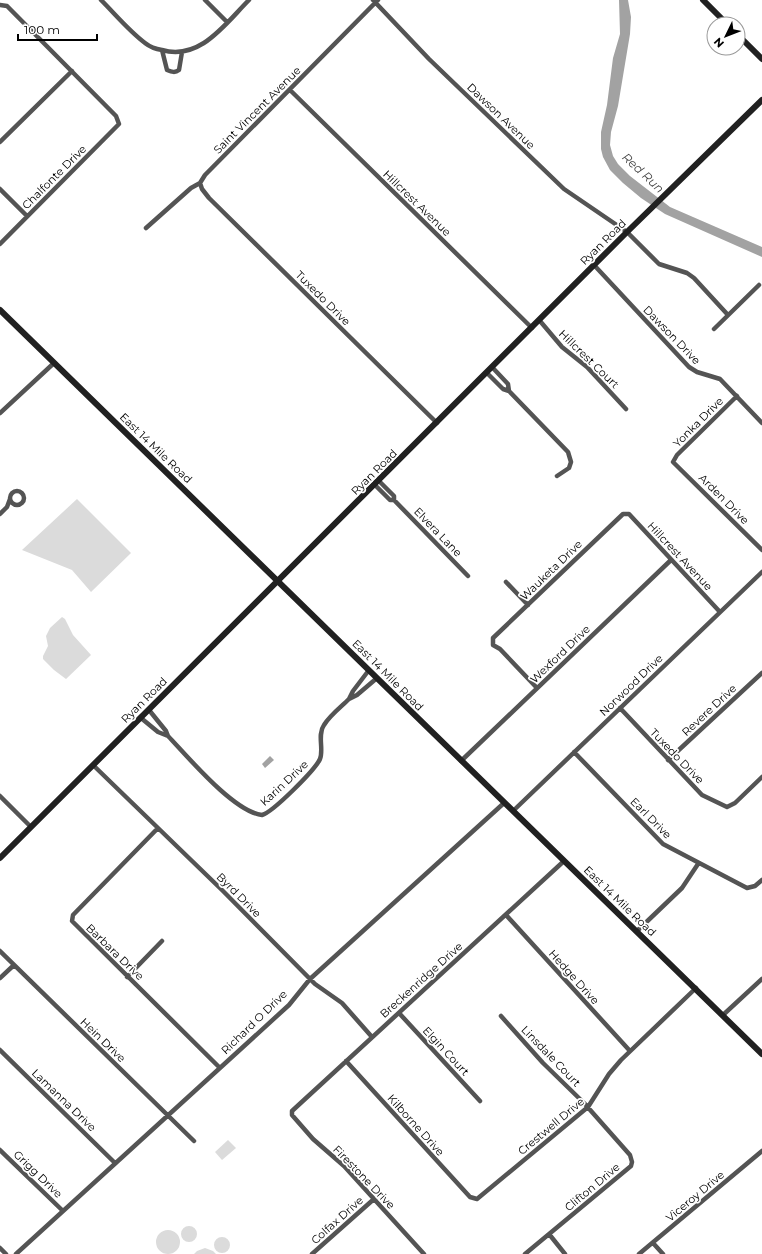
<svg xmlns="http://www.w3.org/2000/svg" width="762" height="1254" font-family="Montserrat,sans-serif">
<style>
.green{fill:#dbdbdb}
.water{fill:#a2a2a2}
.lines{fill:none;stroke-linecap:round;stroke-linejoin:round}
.street{stroke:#545454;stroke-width:4.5}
.secondary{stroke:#212121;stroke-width:6}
.labels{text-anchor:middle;stroke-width:3.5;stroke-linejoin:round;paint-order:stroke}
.street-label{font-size:11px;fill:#000;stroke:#fff}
.water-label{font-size:12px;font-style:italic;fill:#434343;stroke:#fff}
</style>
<rect width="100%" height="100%" fill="#fff"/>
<path class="green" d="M77,499L131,553L91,592L72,570L22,550Z
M62,617L65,619L73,635L91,655L66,679L54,670L43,659V656L48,646L46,636L50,628Z
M228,1140L236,1148L222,1160L215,1152Z
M181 1234a8 8 0 1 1 16 0a8 8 0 1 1-16 0Z
M156 1242a12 12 0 1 1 24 0a12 12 0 1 1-24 0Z
M214 1245a8 8 0 1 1 16 0a8 8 0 1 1-16 0Z
M205,1248L213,1251L216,1254H194L197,1251Z"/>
<path class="water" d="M619,0H628L631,17L630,34L618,106L611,132L610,145L613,156L618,164L630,176L670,207L762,247V257L665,214L641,198L623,183L610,170L603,157L601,149V132L607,105L613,58L620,34Z
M270,756L274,760L265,768L262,764Z"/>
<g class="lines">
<path class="street" d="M101,0C115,14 129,31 145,43C150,47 155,49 162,50C200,61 225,24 249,0
M205,0L227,22
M373,0L429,59L564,189L627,232L659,264L687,273L694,278L728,315
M0,5L7,6L116,116L119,124L0,244
M162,50L167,70C172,72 175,73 179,70L182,52
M290,90L532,328
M0,142L72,71
M200,183L202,189L209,198L437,423
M0,189L27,216
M146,228L191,188L200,183L205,175L378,0
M594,265L689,367L697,372L720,379L762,423
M540,321L562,347L587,367L626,409
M714,329L759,285
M492,367L508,384L509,391
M487,373L503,389L509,391L568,452L571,462L569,468L557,476
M737,396L677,455L673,462L762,550
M0,413L54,363
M379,481L394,496V500L468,576
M375,485L390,500H394
M10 498a7 7 0 1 1 14 0a7 7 0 1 1-14 0Z
M0,514L7,507L10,499
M506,582L528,605
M369,670L353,691L349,699L357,695L377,678
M537,688L500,649L493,645V638L623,514H629L720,612
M620,708L702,795L727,807L735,803L762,777
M141,718L158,732L168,736L166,731L149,710
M168,736C188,757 234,812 262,815C273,812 315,770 320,759C324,749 317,735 324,725C330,715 341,707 349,699
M574,752L663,844L747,888L755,886L762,880
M668,760L762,673
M461,761L671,560
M93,765L223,891L315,984L342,1003L372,1037
M0,796L31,827
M513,811L762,572
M158,828L73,915L72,921L220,1068
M506,915L630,1051
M637,931L682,888L698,864
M0,951L194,1141
M127,977L162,941
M0,978L14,965
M399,1013L480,1101
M723,1015L762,979
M501,1016L543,1063L584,1103L630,1155L632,1162L631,1166L525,1254
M0,1050L115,1163
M346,1061L470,1197L477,1199L588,1107L609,1074L621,1060L696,988
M0,1150L63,1211
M549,1234L565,1254
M653,1243L663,1254
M0,1248L6,1254
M16,1254L289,1005L310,979L504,803
M312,1254L374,1199
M424,1254L344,1166L313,1139L292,1115V1111L564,861
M639,1254L762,1151"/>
<path class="secondary" d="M703,0L727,24
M738,35L762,59
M0,310L762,1054
M0,858L627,232L762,100"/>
</g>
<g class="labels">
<g class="street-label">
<text transform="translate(257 110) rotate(-45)" y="4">Saint Vincent Avenue</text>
<text transform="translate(501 116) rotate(44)" y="4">Dawson Avenue</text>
<text transform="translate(54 177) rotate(-45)" y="4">Chalfonte Drive</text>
<text transform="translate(417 203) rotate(44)" y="4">Hillcrest Avenue</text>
<text transform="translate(603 242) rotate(-45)" y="4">Ryan Road</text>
<text transform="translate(323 298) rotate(45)" y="4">Tuxedo Drive</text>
<text transform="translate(672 335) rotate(46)" y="4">Dawson Drive</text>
<text transform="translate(589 359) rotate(44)" y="4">Hillcrest Court</text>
<text transform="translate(698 422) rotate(-45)" y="4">Yonka Drive</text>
<text transform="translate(156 448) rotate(44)" y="4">East 14 Mile Road</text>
<text transform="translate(374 472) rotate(-45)" y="4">Ryan Road</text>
<text transform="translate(724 499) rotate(45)" y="4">Arden Drive</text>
<text transform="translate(438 532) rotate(46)" y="4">Elvera Lane</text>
<text transform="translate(680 556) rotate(47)" y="4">Hillcrest Avenue</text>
<text transform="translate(551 570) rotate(-44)" y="4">Wauketa Drive</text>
<text transform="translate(560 654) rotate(-44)" y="4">Wexford Drive</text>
<text transform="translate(388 675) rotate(45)" y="4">East 14 Mile Road</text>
<text transform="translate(631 685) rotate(-44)" y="4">Norwood Drive</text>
<text transform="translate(144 700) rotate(-45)" y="4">Ryan Road</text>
<text transform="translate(709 710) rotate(-43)" y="4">Revere Drive</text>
<text transform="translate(677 756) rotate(46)" y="4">Tuxedo Drive</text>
<text transform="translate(284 783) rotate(-43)" y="4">Karin Drive</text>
<text transform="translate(651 818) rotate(45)" y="4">Earl Drive</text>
<text transform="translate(239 895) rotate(45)" y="4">Byrd Drive</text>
<text transform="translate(620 901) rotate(44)" y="4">East 14 Mile Road</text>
<text transform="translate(115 952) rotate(44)" y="4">Barbara Drive</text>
<text transform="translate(574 977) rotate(48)" y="4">Hedge Drive</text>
<text transform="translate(421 980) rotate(-42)" y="4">Breckenridge Drive</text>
<text transform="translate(254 1022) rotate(-44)" y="4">Richard O Drive</text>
<text transform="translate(103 1040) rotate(44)" y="4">Hein Drive</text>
<text transform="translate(446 1051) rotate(47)" y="4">Elgin Court</text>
<text transform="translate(551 1056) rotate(46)" y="4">Linsdale Court</text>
<text transform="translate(64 1100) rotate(44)" y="4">Lamanna Drive</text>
<text transform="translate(416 1125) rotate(48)" y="4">Kilborne Drive</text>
<text transform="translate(551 1126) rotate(-40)" y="4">Crestwell Drive</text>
<text transform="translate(38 1174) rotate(44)" y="4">Grigg Drive</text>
<text transform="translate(364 1177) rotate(46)" y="4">Firestone Drive</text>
<text transform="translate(592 1187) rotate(-40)" y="4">Clifton Drive</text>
<text transform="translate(695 1196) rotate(-40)" y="4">Viceroy Drive</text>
<text transform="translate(337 1220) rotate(-42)" y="4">Colfax Drive</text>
</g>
<g class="water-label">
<text transform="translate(643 173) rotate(43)" y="4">Red Run</text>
</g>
</g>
<g transform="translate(726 36) rotate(227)"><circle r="19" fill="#ffffff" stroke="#999999"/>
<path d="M0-3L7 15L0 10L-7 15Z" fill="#000000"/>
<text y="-6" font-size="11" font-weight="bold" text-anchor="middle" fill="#000000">N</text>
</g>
<path d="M18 34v6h79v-6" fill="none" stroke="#000000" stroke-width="2"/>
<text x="24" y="34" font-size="12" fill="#000000" stroke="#ffffff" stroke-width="3" paint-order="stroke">100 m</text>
</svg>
